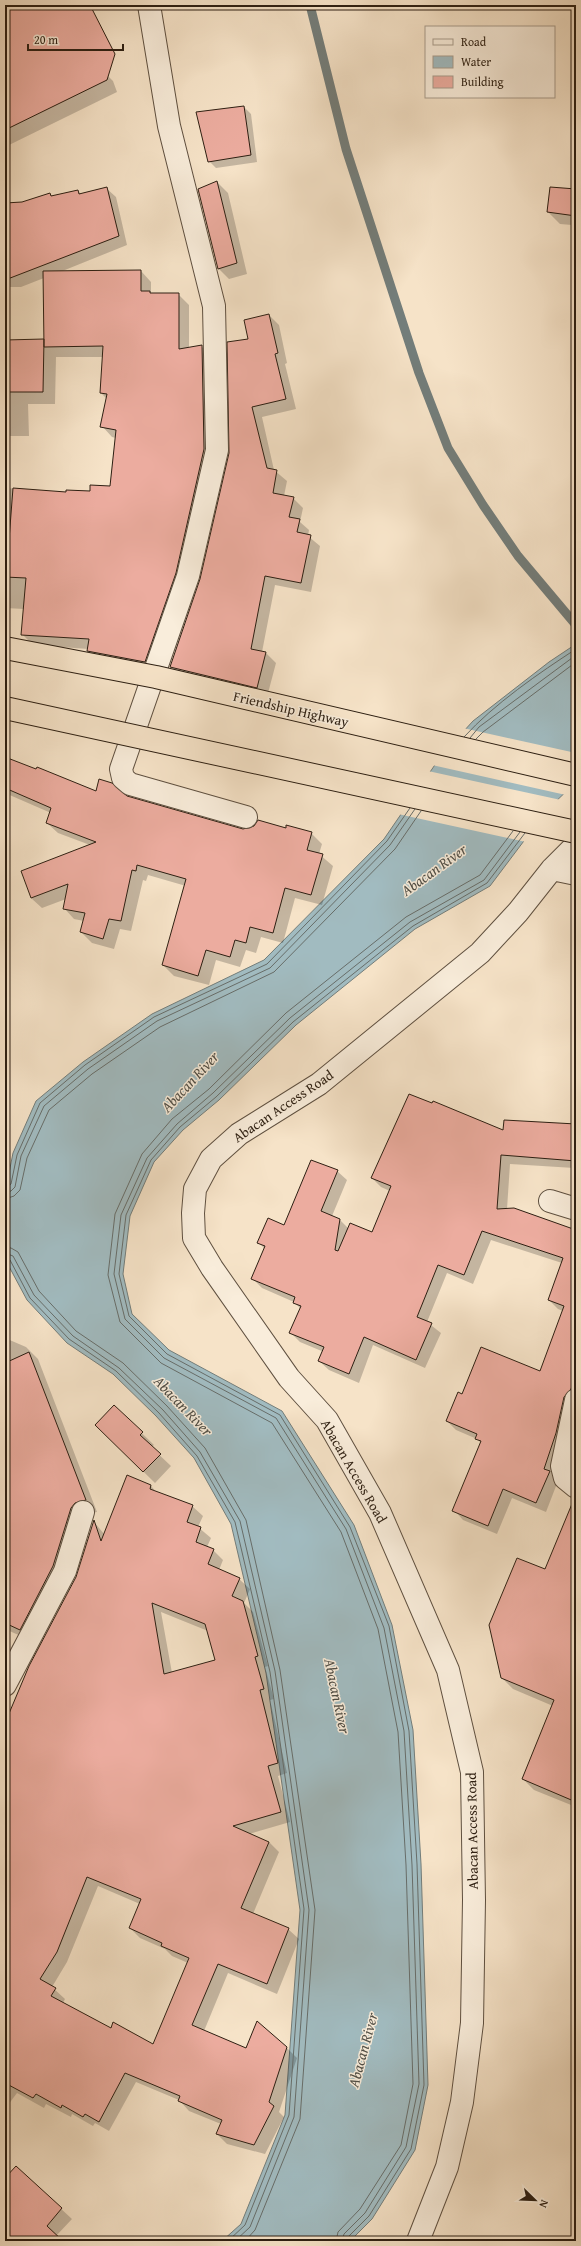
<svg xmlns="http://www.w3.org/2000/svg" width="581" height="2246" font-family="'Gentium Book Plus',serif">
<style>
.water{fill:#a1bbc0;stroke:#737d7a}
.pier{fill:#f6e3c8}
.shadow{fill:#0003;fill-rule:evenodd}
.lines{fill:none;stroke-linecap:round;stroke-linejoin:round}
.shore{stroke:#676d69;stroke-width:1}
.stream{stroke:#737d7a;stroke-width:9}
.building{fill:#ecac9f;stroke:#2d1f12;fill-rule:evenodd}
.minor-casing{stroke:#5f5040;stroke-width:24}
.tertiary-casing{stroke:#5f5040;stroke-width:24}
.minor{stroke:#f9eddb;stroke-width:22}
.tertiary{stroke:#f9eddb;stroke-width:22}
.primary-bridge-casing{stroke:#2d1f12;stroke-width:24;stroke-linecap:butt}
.primary-bridge{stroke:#f6e3c8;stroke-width:22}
.labels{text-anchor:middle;stroke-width:3;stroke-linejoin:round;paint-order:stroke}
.street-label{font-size:14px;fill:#2d1f12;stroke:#f9eddb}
.water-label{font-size:15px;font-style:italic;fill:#504e46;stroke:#f9eddb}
</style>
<rect width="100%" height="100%" fill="#f6e3c8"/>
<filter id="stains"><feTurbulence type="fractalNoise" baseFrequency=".005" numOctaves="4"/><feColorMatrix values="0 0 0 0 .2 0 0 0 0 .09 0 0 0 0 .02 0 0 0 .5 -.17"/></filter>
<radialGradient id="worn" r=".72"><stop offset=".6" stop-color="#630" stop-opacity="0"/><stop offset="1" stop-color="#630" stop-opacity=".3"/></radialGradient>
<path class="water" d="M576,644V782L548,809L490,886L415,929L296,1025L219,1100L183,1130L154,1162L130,1216L123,1274L132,1314L169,1350L282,1411L354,1525L392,1625L413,1730L421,1864L428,2085L415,2150L372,2219L350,2241H222L241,2224L285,2115L300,1910L266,1673L231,1524L194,1458L156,1416L113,1374L67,1343L27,1300L5,1259V1193L13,1153L36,1101L83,1062L152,1014L264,960L384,839L441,756L473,721L549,662Z"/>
<path class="pier" d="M463,728L576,753V785L566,795L432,765Z
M428,771L561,800L550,810L526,842L398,814Z"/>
<path class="shadow" d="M5,5H85L101,69L113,81L117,92L5,147Z
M244,107L251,114L257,162L216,168L209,161Z
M574,178H576V229L572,225L560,224L548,212L572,190Z
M217,182L228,193L247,274L229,279L218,268Z
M106,188L116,197L127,245L60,272L141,271L151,282V293L178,294L189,305V348L202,347L212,357L215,460L155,672L99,661L88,649L33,645L22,634L24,609L5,608V488L67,493L90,492L111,487L116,438L112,437L102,426L107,399L101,393L104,357H56L55,404H28L29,436H5V341L45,342L44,278L21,287H5V204L23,203L50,194L53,197L78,191L81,194Z
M269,315L279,325L287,363L285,364L296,409L262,417L274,470L287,481L284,496L293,498L303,508L300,522L309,530L308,536L320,546L311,592L275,585L262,652L266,653L276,663L267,697L181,677L171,667L201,579L230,453L249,339Z
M5,758L96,793L126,797L243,830L286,829L311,833L322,844L319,854L333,866L322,905L295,898L283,943L261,937L256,953L246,950L240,967L216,960L209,985L174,976L163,965L186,886L148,875L146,881L143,880L131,931L120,929L114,949L92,943L81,932L84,921L74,919L64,908L66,899L42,908L31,898L90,845L58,833L47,823L51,813L5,793Z
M576,1122V1182L571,1177L574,1168L510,1164L507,1209L570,1229L574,1222L576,1221V1403L558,1481L546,1512L512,1498L497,1534L463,1520L454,1510L481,1443L477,1439L456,1430L447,1421L463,1395L540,1372L563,1311L558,1309L549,1300L562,1263L491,1240L473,1284L447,1273L427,1322L441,1333L425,1368L373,1345L359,1383L329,1370L319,1361L324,1352L300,1342L291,1333L301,1309L294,1302L262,1288L253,1279L265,1249L258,1242L285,1226L337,1171L347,1180L332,1216L339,1219L349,1229L372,1233L390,1191L381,1187L372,1178L504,1132L574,1125Z
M5,1338L26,1347L38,1359L97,1512L87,1514L32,1641L5,1629Z
M114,1406L154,1445L151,1447L171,1466L155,1483L96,1425Z
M127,1477L151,1486L158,1494L192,1506L203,1516L198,1527L211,1538L207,1547L213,1550L223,1560L219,1570L239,1579L250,1589L244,1603L253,1612L268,1666L265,1667L274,1699L270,1700L287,1773L278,1776L290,1822L249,1834L269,1842L279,1852L253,1914L288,1929L299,1939L277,1994L228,1973L204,2031L246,2049L287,2048L297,2058L279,2112L284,2117L265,2154L227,2144L217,2134L221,2124L189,2111L179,2100L136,2082L109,2131L95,2123L93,2126L72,2114L71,2117L46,2104L44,2108L17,2093L5,2109V1709L11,1711L77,1577L94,1522L105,1535ZM161,1612L208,1631L216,1661L172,1673ZM98,1886L140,1904L130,1928L140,1938L165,1949L172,1956L188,1963L153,2046L111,2029L63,2003L65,1999L52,1987L67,1962Z
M576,1536V1807L534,1790L523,1779L553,1706L513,1689L502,1678L546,1570Z
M16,2167L72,2219L56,2236L60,2241H5V2179Z"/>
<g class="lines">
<path class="shore" d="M464,737C494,704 539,673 576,649
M470,738L479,727L576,655
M476,739L483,732L576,662
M5,1188L11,1184L17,1155L40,1103L85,1065L154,1017L267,964L387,841L410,808
M5,1193L11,1191L15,1187L21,1156L44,1106L88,1069L157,1021L270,968L390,845L415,809
M5,1199L14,1196L20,1190L27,1158L49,1110L92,1074L160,1027L274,972L395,849L421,811
M5,1247L11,1248L18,1252L39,1291L76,1331L123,1363L167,1406L205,1448L246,1520L280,1670L315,1910L300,2119L255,2230L245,2241
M5,1253L13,1256L34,1295L73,1336L119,1368L163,1410L200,1452L240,1521L275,1671L309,1910L294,2117L250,2227L235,2241
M5,1258L10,1260L30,1298L69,1339L116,1371L159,1413L197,1456L235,1522L270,1672L304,1909L289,2115L245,2225L228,2241
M336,2241L338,2232L360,2209L401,2145L413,2084L406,1865L398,1732L378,1629L341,1532L272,1423L161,1363L120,1322L108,1275L115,1214L142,1154L172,1119L209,1089L286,1013L406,917L480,875L513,831
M342,2241L344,2234L365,2213L406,2147L419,2084L412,1865L404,1731L384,1628L346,1529L276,1418L164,1358L125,1319L114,1274L121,1215L147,1158L177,1124L213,1093L290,1018L410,922L484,880L520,832
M347,2241L348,2237L369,2216L411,2149L424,2085L417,1864L409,1731L389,1626L350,1527L280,1415L167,1354L129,1316L119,1274L126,1215L151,1160L180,1127L216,1097L293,1022L413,926L487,883L525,833"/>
<path class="stream" d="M310,5L346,149L419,373L448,448L483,505L518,556L576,625"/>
</g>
<path class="building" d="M5,5H90L115,54L107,80L5,130Z
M244,106L251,155L208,162L196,112Z
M217,181L237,263L218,269L198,189Z
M107,187L119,236L5,280V203L22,202L50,193L51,196L78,190L79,194Z
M550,187L576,189V216L547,212Z
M141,270V291H150V293H179V349L202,345L204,449L176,573L145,662L87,651L89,639L21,635L26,578L5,577V552L8,553L13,488L66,492V490L90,491V485L110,486L116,430L100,427L107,394L100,393L103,346L44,347L43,271Z
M269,314L278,353L275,354L286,399L252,407L267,468L277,470L273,493L294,497L289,517L300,519L297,532L311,535L301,583L265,576L251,649L266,652L257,688L170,667L200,579L229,453L227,342L248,339L244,320Z
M44,339L43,392H5V340Z
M5,757L36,769L37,767L96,791L99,779L112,783L127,796L243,829L254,826L258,820L286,828V825L312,832L307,850L323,854L311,895L285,888L273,933L250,927L246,943L235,940L230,957L206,950L198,976L162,965L186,879L137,865L136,871L132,870L121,921L109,919L103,939L80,932L85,913L63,909L68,884L31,898L21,871L96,842L46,823L51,808L5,788Z
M409,1094L432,1103L433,1101L503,1130L504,1120L576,1124V1161L501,1155L497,1209L514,1208L576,1230V1373L571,1389L564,1397L556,1433L544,1469L550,1471L536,1503L503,1489L488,1526L452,1511L481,1441L475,1439L477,1434L446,1421L458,1392L462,1394L481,1347L540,1371L564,1306L548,1300L563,1258L482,1231L464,1275L438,1265L417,1317L432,1323L416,1360L364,1337L349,1374L318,1361L324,1347L289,1333L301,1306L293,1303L295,1297L251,1279L265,1246L257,1243L268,1218L284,1225L311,1160L338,1170L321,1211L340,1219L335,1250L338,1251L350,1223L372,1232L391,1186L371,1178Z
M29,1352L86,1500L75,1503L71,1508L53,1566L20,1630L5,1623V1363Z
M114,1405L143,1432L140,1435L161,1454L143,1472L95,1425Z
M127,1475L151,1485L150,1489L193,1505L187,1522L201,1527L196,1542L214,1549L208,1564L240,1578L232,1596L243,1601L258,1656L255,1657L264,1689L260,1690L278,1763L268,1766L281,1812L233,1826L269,1842L241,1908L289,1928L267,1984L218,1964L192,2025L246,2048L257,2021L287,2047L269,2102L274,2106L254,2145L216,2134L222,2120L178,2101L180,2096L125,2073L99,2122L85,2114L83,2117L62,2105L61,2108L36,2094L33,2098L5,2083V1723L29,1666L76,1577L94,1520L101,1541ZM152,1603L205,1624L215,1660L164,1674ZM87,1877L141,1899L129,1928L162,1943L161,1946L189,1958L153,2044L113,2022L111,2028L51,1996L56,1988L40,1979L57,1952Z
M574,1499H576V1802L522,1779L554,1700L501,1678L489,1625L517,1558L545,1569Z
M16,2166L62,2208L47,2226L63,2241H5V2178Z"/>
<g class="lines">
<g class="minor-casing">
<path id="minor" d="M149,5L169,126L214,306L217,450L188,576L121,769L123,778L130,784L246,817
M550,1201L576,1209
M576,1400L562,1466L565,1478L576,1487
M5,1685L65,1571L83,1512"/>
</g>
<g class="tertiary-casing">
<path id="tertiary" d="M552,869L576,874
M418,2241L447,2167L462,2102L472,2023L474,1900L472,1772L448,1670L380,1513L327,1420L289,1378L212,1268L194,1238L193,1213L195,1189L211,1159L239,1134L319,1084L480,953L518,912L552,869L576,845"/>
</g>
<use href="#minor" class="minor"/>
<use href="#tertiary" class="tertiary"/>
<g class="primary-bridge-casing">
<path id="primary-bridge" d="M5,648L156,677L576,775
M5,708L576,832"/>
</g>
<use href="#primary-bridge" class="primary-bridge"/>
</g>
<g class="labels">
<g class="street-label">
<text transform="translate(291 709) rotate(13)" y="5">Friendship Highway</text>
<text transform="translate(283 1106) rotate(-34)" y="5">Abacan Access Road</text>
<text transform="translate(354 1471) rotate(60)" y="5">Abacan Access Road</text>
<text transform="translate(472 1831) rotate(-91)" y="5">Abacan Access Road</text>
</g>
<g class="water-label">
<text transform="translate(434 870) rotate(-36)" y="5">Abacan River</text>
<text transform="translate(190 1082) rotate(-47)" y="5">Abacan River</text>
<text transform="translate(183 1406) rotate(46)" y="5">Abacan River</text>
<text transform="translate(337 1696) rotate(78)" y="5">Abacan River</text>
<text transform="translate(363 2050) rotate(-75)" y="5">Abacan River</text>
</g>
</g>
<rect width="581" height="2246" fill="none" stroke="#f6e3c8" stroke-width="20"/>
<rect x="6" y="6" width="569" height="2234" fill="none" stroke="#2d1f12" stroke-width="2"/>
<rect x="10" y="10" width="561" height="2226" fill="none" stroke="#2d1f12"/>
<rect x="425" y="26" width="130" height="72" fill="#f9eddb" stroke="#a79b8b"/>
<rect x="433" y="39" width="20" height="6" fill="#f9eddb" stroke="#a79b8b"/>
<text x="461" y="46" font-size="12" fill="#2d1f12">Road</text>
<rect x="433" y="56" width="20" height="12" fill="#a1bbc0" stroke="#a79b8b"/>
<text x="461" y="66" font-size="12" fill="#2d1f12">Water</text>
<rect x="433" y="76" width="20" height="12" fill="#ecac9f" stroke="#a79b8b"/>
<text x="461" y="86" font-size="12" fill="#2d1f12">Building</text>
<g transform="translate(535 2200) rotate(113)" stroke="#f9eddb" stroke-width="3" paint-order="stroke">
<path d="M0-3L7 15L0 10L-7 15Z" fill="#2d1f12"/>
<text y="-6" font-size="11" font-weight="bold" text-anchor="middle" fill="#2d1f12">N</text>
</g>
<path d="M28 44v6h95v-6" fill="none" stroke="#2d1f12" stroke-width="2"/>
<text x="34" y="44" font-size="12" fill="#2d1f12" stroke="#f9eddb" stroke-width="3" paint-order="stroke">20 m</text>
<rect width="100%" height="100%" filter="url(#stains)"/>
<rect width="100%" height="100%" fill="url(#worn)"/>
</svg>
